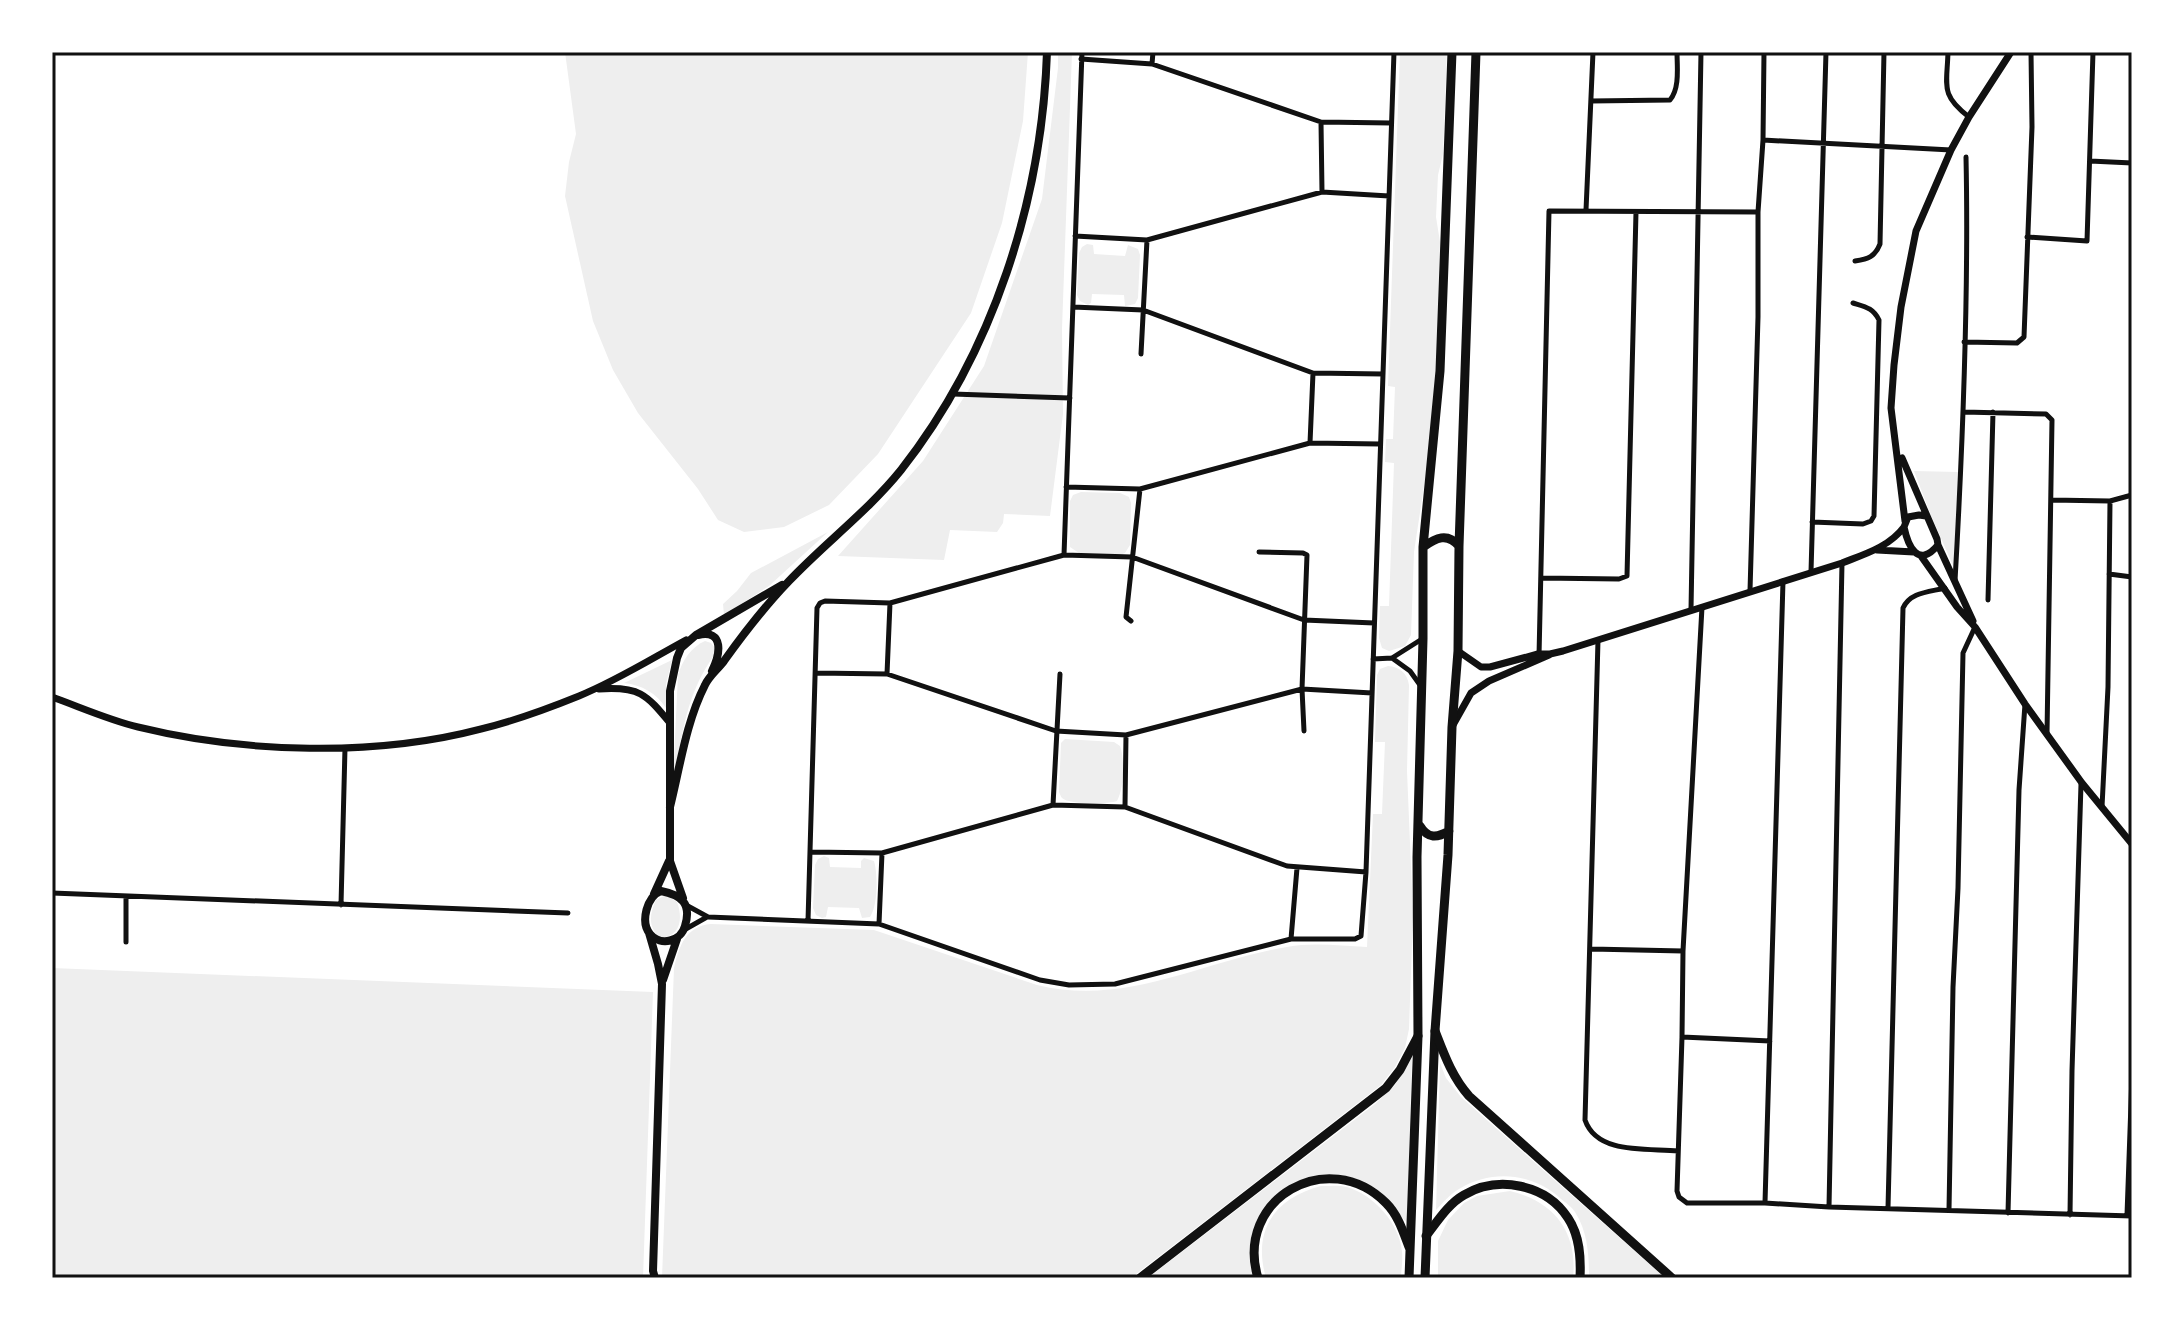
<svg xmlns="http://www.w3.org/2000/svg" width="2184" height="1330" font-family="'Space Grotesk',sans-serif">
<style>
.green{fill:#eee}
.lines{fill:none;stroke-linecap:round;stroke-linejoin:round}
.minor{stroke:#111;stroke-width:5}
.tertiary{stroke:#111;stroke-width:7}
.secondary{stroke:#111;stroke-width:8}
.primary{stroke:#111;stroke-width:9}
.trunk{stroke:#111;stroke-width:9}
.neatline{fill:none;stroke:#111;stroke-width:3}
</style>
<rect width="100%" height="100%" fill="#fff"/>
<path class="green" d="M565,52H1028L1023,121L1002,223L971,313L878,454L829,505L784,527L744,532L718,520L698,489L638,413L613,370L593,321L565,196L569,162L576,134Z
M1058,52H1072L1062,329L1063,414L1050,516L1004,514L1003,523L997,532L950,530L944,560L838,556L923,461L984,366L1042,199L1058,68Z
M1400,52H1447L1443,154L1438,175L1436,217L1440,242L1435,388L1426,473L1414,552L1411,635L1405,646L1389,651L1382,648L1379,638L1380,606H1389L1394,463L1385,462L1386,439H1393L1395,387L1388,386Z
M1087,244L1093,245L1094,254L1125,256L1128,245L1138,249L1140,255L1138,298L1135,304L1125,306L1124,295L1092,294L1091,303L1088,305L1080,301L1077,295L1079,253L1082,247Z
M1914,471L1958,472L1954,568L1930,513Z
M1081,492L1120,493L1129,497L1131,503L1130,545L1125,553L1120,555L1079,553L1070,547V501L1073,495Z
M828,532L769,586L724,615L723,604L737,591L751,573Z
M705,641L711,643L715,648V654C685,696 684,731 673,779L678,675C682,661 691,647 705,641Z
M672,660L666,684V708C656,693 642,685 624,683Z
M1388,666C1400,667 1407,673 1409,685L1407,771L1413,915L1409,1029L1405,1048L1395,1067L1381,1085L1131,1278H662L674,968C679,946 686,926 711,924L874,930L1037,985C1126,1007 1202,961 1287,947C1313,942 1341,946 1367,947L1373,814H1382L1385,742H1375L1377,675L1380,669Z
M1065,739L1114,742L1120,746C1125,760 1124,788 1117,801C1109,804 1069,805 1062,798C1061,797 1060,794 1059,792L1061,743Z
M824,856L829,858L830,867L861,868V861L864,858L874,861C878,875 878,905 870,917L862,918L859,908L828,907L826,917L822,918L816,915L813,908L815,865L818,859Z
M666,895L677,902C683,918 681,936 661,938C648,929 649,914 656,900Z
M52,968L653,992L643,1278H52Z
M1412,1058L1407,1223C1395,1210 1386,1193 1368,1184C1326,1161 1270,1183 1254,1228C1248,1245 1249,1261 1253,1278H1148L1375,1104L1395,1085Z
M1440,1063L1446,1078L1461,1097L1665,1278H1589C1589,1256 1588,1232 1575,1212C1572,1207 1566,1203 1561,1199C1533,1173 1492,1169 1459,1189C1450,1194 1443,1203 1436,1210Z
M1321,1186C1330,1186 1339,1185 1347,1187C1374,1195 1400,1224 1402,1252C1403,1261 1401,1270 1401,1278H1266C1252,1230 1275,1198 1321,1186Z
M1510,1191C1554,1201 1578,1232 1573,1278H1438V1241L1448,1220L1464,1203L1477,1196Z"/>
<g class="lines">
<path class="minor" d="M1948,52C1947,86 1940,95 1969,117
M1081,59L1152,64L1321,122L1391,123
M1152,64L1153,52
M1591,101L1670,100C1680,88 1677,67 1677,52
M1321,122L1322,192
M1763,140L1951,150
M2090,161L2132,163
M1586,210L1593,52
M1075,236L1147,240L1322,192L1389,196
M2027,237L2087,241L2093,52
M1855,261C1868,259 1875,257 1880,244L1884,52
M1073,307L1143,310L1313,373L1383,374
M1964,342L2017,343L2024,337L2032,127L2031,52
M1141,354L1147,240
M953,394L1070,398
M1964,412L2046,414L2052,420L2047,734
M1310,443L1313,373
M1066,487L1140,489L1310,443L1380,444
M2051,500L2110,501
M1812,522L1863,524L1871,521L1874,516L1879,320C1873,308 1866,307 1853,303
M1259,552L1303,553L1307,555L1302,689L1304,731
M1064,555L1082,52
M1811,572L1826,52
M2109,574L2132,577
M1541,578L1619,579L1627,576L1636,212
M1955,581C1963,440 1969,298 1966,157
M1750,591L1758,317V212L1763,140L1764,52
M1988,600L1993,412
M1702,607L1683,951L1682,1037L1677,1191L1679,1197L1687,1203H1765L1829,1207L2132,1216
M1691,610L1701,52
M1131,621L1126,617L1140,489
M1598,640L1585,1120C1597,1155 1648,1148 1678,1151
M1539,656L1549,211L1758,212
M1392,658L1410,671L1420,685
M1373,659L1392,658L1422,639
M817,673L887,674L1056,731L1126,735L1302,689L1372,693
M887,674L890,603
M1053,805L1060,674
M1125,807L1126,735
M2102,807L2108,687L2110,501L2132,495
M811,852L882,853L1053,805L1125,807L1287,866L1366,872
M52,893L568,913
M341,905L345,748
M686,905L708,917L879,924L1040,980L1069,985L1115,984L1291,939H1355L1361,936L1366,872L1394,52
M808,921L817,608L820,603L825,601L890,603L1064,555L1132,557L1304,620L1374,623
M879,924L882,853
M684,930L707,917
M1291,939L1297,868
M126,942V896
M1591,949L1683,951
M1682,1037L1770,1041
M1765,1203L1783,581
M1829,1207L1842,563
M1888,1208L1903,608C1910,592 1929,592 1945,588
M1949,1210L1953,987L1958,888L1963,653L1975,627
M2008,1213L2019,790L2025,704
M2070,1215L2072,1071L2081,784
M2127,1215L2132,1075"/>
<path class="tertiary" d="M1902,458L1937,539L1938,545C1918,569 1908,546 1904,527L1908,517L1919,515L1926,516
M1905,521L1891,408L1894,365L1901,307L1916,231L1951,150L1969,117L2011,52
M1938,545L1973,621
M1877,550L1914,552
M1921,556L1957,607L1975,627L2025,704L2082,783L2132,844
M1458,651L1481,667H1490L1538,654H1550L1563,651L1842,563C1865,554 1889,547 1904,527
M599,689C639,686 646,694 670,723
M52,697C80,707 109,720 138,727C244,753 375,757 481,729C514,721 547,709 579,696C616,681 651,659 686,640
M1453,725L1471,693L1489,681L1549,655"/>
<path class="secondary" d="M698,635C725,629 720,655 712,671
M670,807C680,767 686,722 705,685C709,676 718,669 724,661C744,633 765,606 789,581C825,543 868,511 901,470C993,353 1042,200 1047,52
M661,891C681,895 692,903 685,926C681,941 661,947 650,934C640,922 647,896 661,891Z
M654,894L669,861
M683,898L670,861V691L677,658L681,648L696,635L782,585
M649,933L658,964L662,984L653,1271L655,1278
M663,980L677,939"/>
<path class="primary" d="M1423,547C1436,538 1447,532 1459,546
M1420,826C1428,839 1437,838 1449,831
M1409,1278L1418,1036L1417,857L1423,639V547L1440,371L1452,52
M1425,1278L1435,1031L1448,855L1452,727L1458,651L1459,546L1476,52"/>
<path class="trunk" d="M1435,1031C1444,1054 1452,1077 1469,1096L1672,1278
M1426,1236C1437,1222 1448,1204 1464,1195C1498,1175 1546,1184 1568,1218C1580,1236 1581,1258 1580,1278
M1140,1278L1386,1088L1400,1070L1418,1036
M1258,1278C1234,1199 1328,1145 1386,1203C1398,1215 1403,1231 1409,1247"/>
</g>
<rect width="2184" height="1330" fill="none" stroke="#ffffff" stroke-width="108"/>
<rect x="54" y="54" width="2076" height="1222" class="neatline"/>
</svg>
